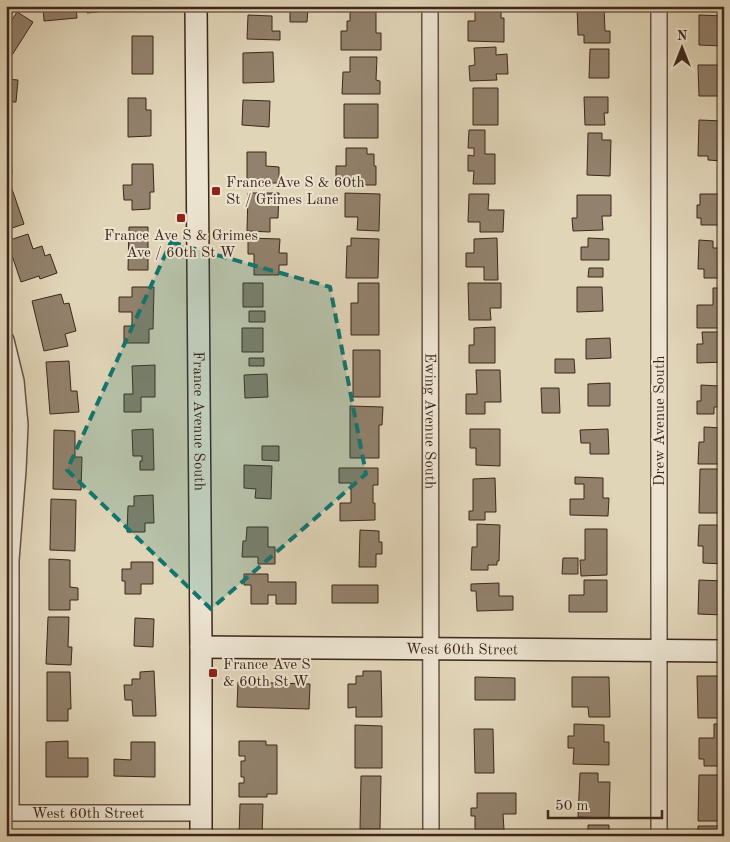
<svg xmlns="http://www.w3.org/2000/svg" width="730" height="842" font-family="'Old Standard TT',serif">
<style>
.building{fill:#92816c;stroke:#3d2719}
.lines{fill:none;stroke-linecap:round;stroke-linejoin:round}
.street-casing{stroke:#665241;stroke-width:18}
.secondary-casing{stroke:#3d2719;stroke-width:24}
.street{stroke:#ece4d1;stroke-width:15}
.secondary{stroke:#ece4d1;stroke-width:21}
.marked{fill:#0f766e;fill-opacity:0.2;stroke:#0f766e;stroke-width:4;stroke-dasharray:10 6;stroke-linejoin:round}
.poi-dot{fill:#8f2418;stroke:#ece4d1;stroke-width:2}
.labels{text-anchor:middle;stroke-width:4;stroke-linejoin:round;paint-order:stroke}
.poi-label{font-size:15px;fill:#3d2719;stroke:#ece4d1;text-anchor:start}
.street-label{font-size:15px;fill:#3d2719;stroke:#ece4d1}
</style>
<rect width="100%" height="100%" fill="#e1d5b8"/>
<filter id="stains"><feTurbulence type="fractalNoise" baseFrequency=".004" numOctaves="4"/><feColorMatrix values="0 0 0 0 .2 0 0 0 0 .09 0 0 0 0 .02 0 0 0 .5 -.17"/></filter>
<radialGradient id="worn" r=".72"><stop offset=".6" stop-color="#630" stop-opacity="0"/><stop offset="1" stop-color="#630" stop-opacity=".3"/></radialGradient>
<path class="building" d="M43,6H98V12L87,13L86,6L76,8L77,18L44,21Z
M475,6H501V18H504V42L468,41V21H475Z
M577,6H604L605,31H610V43H584V35H578Z
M290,8H308L307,22H290Z
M17,12L33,22L7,63L6,20L8,17L12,20Z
M350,12H376V33H381V50H341V31H347V21H350Z
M248,15L272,16V31H280V40L247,39Z
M699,15L724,16V46L699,45Z
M132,36H153V74H132Z
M496,47V55L507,54L508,74H496L497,80L470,81L469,66L475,65L474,48Z
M590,49H609V78H589Z
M273,52L274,82L243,83V53Z
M350,57H377L376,80L380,81V94H342L343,72H350Z
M698,65H724V76H719V96H699Z
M6,79L18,80L16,102H8V113H6Z
M473,88H498V125H473Z
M584,97H608V113H604L605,125H585Z
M128,98H146V110H151V136L128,137Z
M243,100L270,101L269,127L242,125Z
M344,104H378V138H344Z
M699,120L723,121L722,161L708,160V156H698Z
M469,130H485V154H495V184H473L474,171H468V155L474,156V148H468Z
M588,133H602V140H611L610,176L587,175Z
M346,148H367V154H374V166H376V185H344V179H336V166H346Z
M6,151H11L12,174H6Z
M247,152H266V166L279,167V183H247Z
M132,164H153L154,192H150V209L132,210V200H124L123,185H132Z
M12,189L24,224L6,230V191Z
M248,193H279L278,218H270V232L247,231Z
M345,193L380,194L379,231L357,230L358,217H345Z
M469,194H489L488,210H504L503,232H480V222H468Z
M700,194H721V205H724V218H720V225H701V218H697V205H700Z
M577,195H611V216H602L603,230L573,231L572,218H577Z
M129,227H148V270H128Z
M28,234L33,249L42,246L45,256L50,254L57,273L40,279L39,276L21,282L7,241Z
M248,238L280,239L279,253H287V265H279V275H254V254H248Z
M351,238L379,239L378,278H346L347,246H351Z
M497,238L498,280H484V267H466V253H474V239Z
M588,238L609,239V260H581V247H588Z
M699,240L713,241V248H724V278H704V269H698Z
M589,268H603V277H588Z
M243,283H263V307H243Z
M358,283H379V335H351V303H358Z
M468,283H501V308H490L491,320H469Z
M132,287H154L153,329H149V343H124V326H132V312H119V297H132Z
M577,287H602L603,311L577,312Z
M713,288H724V324H722V328H697V305H713Z
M61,294L64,304L69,303L76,331L65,334L68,346L44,351L32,301Z
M249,311H265V322H249Z
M495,327V363H469V345H474V328Z
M242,328H263V352H242Z
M702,332H723L724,362L697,363V344H703Z
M610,338L611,358L586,359V339Z
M353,350H380V397H353Z
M249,358H264V366H249Z
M555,359H574L575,373H555Z
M69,361L71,391H77L79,412L50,414L46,362Z
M155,365V397H141V412H124V394H133L132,366Z
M476,370H500L501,402H485V414H466V394H477Z
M267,374L268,397L245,398L244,375Z
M610,383V406H588V384Z
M701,385L719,386V407H714V414H697V401H701Z
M541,388H559L560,413H542Z
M350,406L383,407L382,425H379V458H350Z
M704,427L724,428V464H698L699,442H704Z
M153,429L154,470H140V461H142V456H133L132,430Z
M470,429H500V466L476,465V448H470Z
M608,429L609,454H590V443H581L580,430Z
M54,430L75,431V457H82L81,490L53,489Z
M262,446H279V461L262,460Z
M244,465L272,466L271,499L255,498L256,489L244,488Z
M339,468H378V485H373V503H375V520L340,521V503H351V483H339Z
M700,469H720V513H699Z
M575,477L603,478V498H609L608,516L570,515V499H584V484H575Z
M495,478L496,512H485V520H469V511H473V479Z
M153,495L154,523H145V532H127L128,506H134V496Z
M51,499L76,500L75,551L50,550Z
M477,524L500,525L499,561H497V565H488V570H471L472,547H477Z
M699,525H724V564L703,563V546H698Z
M247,527H268V547H275V564H258V557H242L243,541H246Z
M585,529H607V575L581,576L580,560H585Z
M360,530L379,531V542H382V554H376V567H359Z
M563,558H578V574H562Z
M49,559L70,560V587L78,588V600H70V610H49Z
M131,562H153V584H141V594H125V581H122V569H131Z
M244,574H268V582H296V604H276V595H268V604H251V585H244Z
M584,580H607V612H569V595H584Z
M699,580L724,581L723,615L698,614Z
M499,583V596H513V610L477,611L476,591H471V584Z
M332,585H378V603H332Z
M48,617H69L68,647H72L71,665L46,664Z
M135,618L154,619L153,647L134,646Z
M154,671L156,716H133L132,700H125L124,685H132V679H140V672Z
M363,671H381L382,717H356V707L348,708V684H356V676H363Z
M47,672H70L71,709H68V721H47Z
M697,676H724V718H698Z
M475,677L515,678V700H475Z
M572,677H609L610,717H589L588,707H572Z
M238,682L310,684L309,709L237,707Z
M574,724L604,725V742H609V765L573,764L574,748H568V736H574Z
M714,724H724V766H704V759H699V738H714Z
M355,725L382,726V768H355Z
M474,729H493L494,773H475Z
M68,741V758H88V777H46V742Z
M239,741H266V745H277V794H267V797H239V783H244V777H241V761H245V756H239Z
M131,742H155V777L114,776V759L131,760Z
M580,773H598V782H610L609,818L578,817Z
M699,775H719V801H724V821H698Z
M361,776H381L380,829H360Z
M477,793H516V814H503L504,830H475V816H471V808H477Z
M240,804H263L262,836H239Z
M588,825H609V836H588Z
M698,826H719V836H698Z
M352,831H380V836H341L352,835Z"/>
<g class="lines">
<g class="street-casing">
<g id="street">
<path id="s1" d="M430,6L431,836"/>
<path d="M659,6V836"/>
<path d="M6,340L16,381L20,425L18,470L11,560V813"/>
<path id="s2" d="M6,813H201"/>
</g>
</g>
<g class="secondary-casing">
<g id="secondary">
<path id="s3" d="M196,6L201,647V836"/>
<path id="s4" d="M201,647L724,651"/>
</g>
</g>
<use href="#street" class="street"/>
<use href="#secondary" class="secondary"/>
</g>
<path class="marked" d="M171,242L330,287L366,474L211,609L67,470Z"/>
<g class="poi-dot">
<rect x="211" y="186" width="10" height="10" rx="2.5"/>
<rect x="176" y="213" width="10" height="10" rx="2.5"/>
<rect x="208" y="668" width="10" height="10" rx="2.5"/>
</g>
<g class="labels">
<g class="poi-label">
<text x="226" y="187">France Ave S &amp; 60th<tspan x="226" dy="17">St / Grimes Lane</tspan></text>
<text x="181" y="240" text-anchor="middle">France Ave S &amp; Grimes<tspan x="181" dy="17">Ave / 60th St W</tspan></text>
<text x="223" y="669">France Ave S<tspan x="223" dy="17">&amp; 60th St W</tspan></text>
</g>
<g class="street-label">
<text dy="5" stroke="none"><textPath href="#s3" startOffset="415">France Avenue South</textPath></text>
<text dy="5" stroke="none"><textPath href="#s1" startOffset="415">Ewing Avenue South</textPath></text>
<text transform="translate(659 421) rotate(-90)" y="5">Drew Avenue South</text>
<text dy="5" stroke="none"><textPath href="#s4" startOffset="261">West 60th Street</textPath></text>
<text dy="5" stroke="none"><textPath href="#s2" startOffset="82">West 60th Street</textPath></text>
</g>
</g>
<rect width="730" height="842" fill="none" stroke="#e1d5b8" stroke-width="25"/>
<rect x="8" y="8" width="715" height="827" fill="none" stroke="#3d2719" stroke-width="2.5"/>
<rect x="12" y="12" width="705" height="817" fill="none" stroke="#3d2719"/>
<g transform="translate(682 48)" stroke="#ece4d1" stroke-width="4" paint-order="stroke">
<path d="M0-4L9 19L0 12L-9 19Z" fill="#3d2719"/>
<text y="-8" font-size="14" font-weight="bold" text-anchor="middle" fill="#3d2719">N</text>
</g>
<path d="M548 810v8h114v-8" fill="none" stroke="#3d2719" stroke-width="2.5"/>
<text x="555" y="810" font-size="15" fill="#3d2719" stroke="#ece4d1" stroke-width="4" paint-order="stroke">50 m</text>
<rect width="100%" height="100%" filter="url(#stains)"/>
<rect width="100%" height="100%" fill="url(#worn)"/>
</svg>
